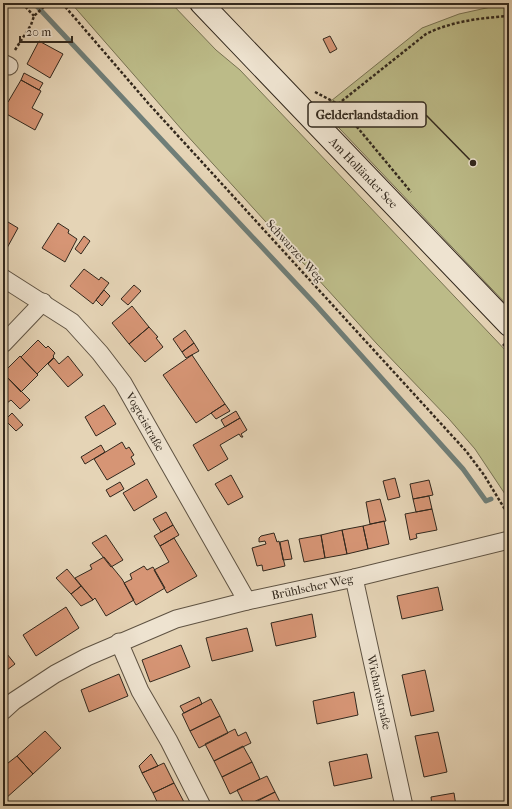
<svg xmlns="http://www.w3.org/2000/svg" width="512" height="809" font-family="'IM FELL French Canon',serif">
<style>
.green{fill:#bcbb88;stroke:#777252}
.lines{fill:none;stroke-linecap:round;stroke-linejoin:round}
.stream{stroke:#6f7e78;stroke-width:5}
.building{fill:#d69575;stroke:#32281d}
.street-casing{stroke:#5f5343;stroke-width:19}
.secondary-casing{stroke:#32281d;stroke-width:24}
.path{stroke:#32281d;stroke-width:2.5;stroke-dasharray:3 2;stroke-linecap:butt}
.street{stroke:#eee3d0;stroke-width:17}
.secondary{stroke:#eee3d0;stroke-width:22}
.labels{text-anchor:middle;stroke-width:3.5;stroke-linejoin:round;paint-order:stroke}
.street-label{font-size:12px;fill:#32281d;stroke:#eee3d0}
.leader{fill:none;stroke:#32281d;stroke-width:1.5}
.callout-dot{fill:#32281d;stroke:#eee3d0;stroke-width:1.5}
.callout{fill:#eee3d0;stroke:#32281d;stroke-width:1.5}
.callout-label{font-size:13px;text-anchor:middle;font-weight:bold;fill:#32281d}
</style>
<rect width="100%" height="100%" fill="#e5d4b6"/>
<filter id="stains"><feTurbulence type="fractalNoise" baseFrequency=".005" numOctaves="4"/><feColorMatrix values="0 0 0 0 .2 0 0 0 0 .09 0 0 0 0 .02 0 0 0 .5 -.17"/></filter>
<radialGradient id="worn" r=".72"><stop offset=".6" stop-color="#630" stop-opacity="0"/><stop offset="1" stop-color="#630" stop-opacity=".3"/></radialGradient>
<path class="green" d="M71,3H171L216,50L240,70L509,354V500L475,449L449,419L377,344L183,131Z
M509,3V307L321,109L422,28L459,14Z"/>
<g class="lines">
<path class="stream" d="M34,3L315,304L463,469L486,501L491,499"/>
</g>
<path class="building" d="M330,36L337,49L330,53L323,39Z
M39,41L63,54L50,78L27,64Z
M24,73L43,83L39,90L21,80Z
M21,80L41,91L32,108L43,114L35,130L3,112V106L6,101L8,102Z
M3,219L18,228L7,248L3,246Z
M58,223L69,230L68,233L77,239L65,262L42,248Z
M84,236L90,241L81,254L75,249Z
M84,269L99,280L101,277L109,283L93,304L70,286Z
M134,285L141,291L128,305L121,299Z
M104,290L110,296L102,306L96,300Z
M132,306L149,327L129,344L112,323Z
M149,327L158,337L156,338L163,347L145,362L129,344Z
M185,330L194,343L182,352L173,339Z
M38,340L46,348L48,346L55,353L53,356L54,357L37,374L21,357Z
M194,343L199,351L186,358L182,352Z
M192,355L225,404L196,423L163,375Z
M20,356L38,375L21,392L3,373Z
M68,356L83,375L68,387L48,364L54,358L59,364Z
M4,374L30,400L20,409L11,400L3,406Z
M225,404L230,411L216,419L211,413Z
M104,405L116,424L96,436L85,417Z
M236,411L240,418L225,427L221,420Z
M12,413L23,425L16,431L5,420Z
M240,418L247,430L241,434L243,437H241L239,434L220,445L228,459L208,471L193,445Z
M122,442L126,449L129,447L134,455L131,457L135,464L107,480L94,459Z
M101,445L105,452L85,464L81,457Z
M231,475L243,497L228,505L215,484Z
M395,478L400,497L388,500L383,481Z
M147,479L157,497L134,511L123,493Z
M429,480L433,495L413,499L410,484Z
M120,482L124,489L110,497L106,490Z
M429,496L432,509L416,512L413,499Z
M380,499L386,521L370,524L366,502Z
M432,509L437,530L416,534L417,538L410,540L405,514Z
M166,512L173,525L161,532L153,519Z
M384,521L389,544L368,549L363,526Z
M173,525L179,535L160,546L154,536Z
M363,526L368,549L347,554L342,530Z
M342,530L347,554L325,558L321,535Z
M274,533L277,542L279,541L285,566L263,571L262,565L257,566L252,548L266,544L265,541L259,542V538L261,536Z
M106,535L123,560L111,567L92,543Z
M321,535L325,558L304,562L299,539Z
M174,538L197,576L167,593L154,570L169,562L160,546Z
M288,540L292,559L283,560L280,542Z
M104,557L122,579L134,600L106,616L95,598L93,600L75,578L92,569L90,565Z
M144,566L147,570L153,567L165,588L136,605L124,583L132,579L130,574Z
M67,569L81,586L71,594L56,578Z
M81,586L93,600L81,606L71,594Z
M438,587L443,610L402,619L397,596Z
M66,607L79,628L36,656L23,635Z
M312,614L316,637L276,646L271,623Z
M247,628L253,651L212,661L206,638Z
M181,645L190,667L150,682L142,660Z
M3,649L15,664L3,673Z
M425,670L434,711L411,716L402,675Z
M119,674L128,696L89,712L81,690Z
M354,692L358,715L317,724L313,701Z
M199,697L202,704L184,713L180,706Z
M211,699L220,716L190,731L182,714Z
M220,716L228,733L199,748L190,731Z
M235,729L238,736L246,732L251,743L214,761L205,744Z
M45,731L61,748L33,774L17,756Z
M438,732L447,772L424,777L415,736Z
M243,746L252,762L222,777L214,761Z
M151,754L158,766L142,773L139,766Z
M367,754L372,778L334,786L329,762Z
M17,756L33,774L5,799L3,797V767Z
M252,762L260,779L230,794L222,777Z
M164,763L174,783L153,793L142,773Z
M267,776L275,792L245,806L237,790Z
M174,783L184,802L177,806H159L153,793Z
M275,792L282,806H248Z
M454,793L456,806H432L431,797Z"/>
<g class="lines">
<g class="street-casing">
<g id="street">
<path d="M3,63L9,66"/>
<path id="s1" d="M3,278L72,322L100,353L123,383L247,601"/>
<path d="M3,344L43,302"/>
<path id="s2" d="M354,578L404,806"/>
<path d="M119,642L140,691L169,741L202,806"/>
<path id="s3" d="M3,711L14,701L55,674L87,657L176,619L247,601L354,578L509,540"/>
</g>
</g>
<g class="secondary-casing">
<g id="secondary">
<path id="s4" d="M201,3L509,325"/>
</g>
</g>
<path class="path" d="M22,3L34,16
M62,3L148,103L466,451L484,475L509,516
M15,50L31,25L34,16L48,3
M315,92L338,104L411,192
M338,104L426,34C452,21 481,18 509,16
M503,344L509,350"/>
<use href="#street" class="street"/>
<use href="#secondary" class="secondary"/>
</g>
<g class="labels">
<g class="street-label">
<text dy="4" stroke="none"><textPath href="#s4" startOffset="235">Am Holländer See</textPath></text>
<text transform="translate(295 251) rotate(48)" y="4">Schwarzer Weg</text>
<text dy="4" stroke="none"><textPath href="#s1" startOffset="206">Vogteistraße</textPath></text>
<text dy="4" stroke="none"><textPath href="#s3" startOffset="337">Brühlscher Weg</textPath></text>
<text dy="4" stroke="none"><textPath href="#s2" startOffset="117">Wichardstraße</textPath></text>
</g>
</g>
<path class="leader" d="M473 163L426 115"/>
<circle class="callout-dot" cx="473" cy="163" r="4"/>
<rect class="callout" x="308" y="102" width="118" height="25" rx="4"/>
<g class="callout-label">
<text x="367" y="119">Gelderlandstadion</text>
</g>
<rect width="512" height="809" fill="none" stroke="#e5d4b6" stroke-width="16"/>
<rect x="4" y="4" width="504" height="801" fill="none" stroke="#32281d" stroke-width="2"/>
<rect x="8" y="8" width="496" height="793" fill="none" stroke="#32281d"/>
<path d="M20 36v6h52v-6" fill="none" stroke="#32281d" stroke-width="2"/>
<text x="26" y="36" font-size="12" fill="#32281d" stroke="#eee3d0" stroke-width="3" paint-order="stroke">20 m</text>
<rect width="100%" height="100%" filter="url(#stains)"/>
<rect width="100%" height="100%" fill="url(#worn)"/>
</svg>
